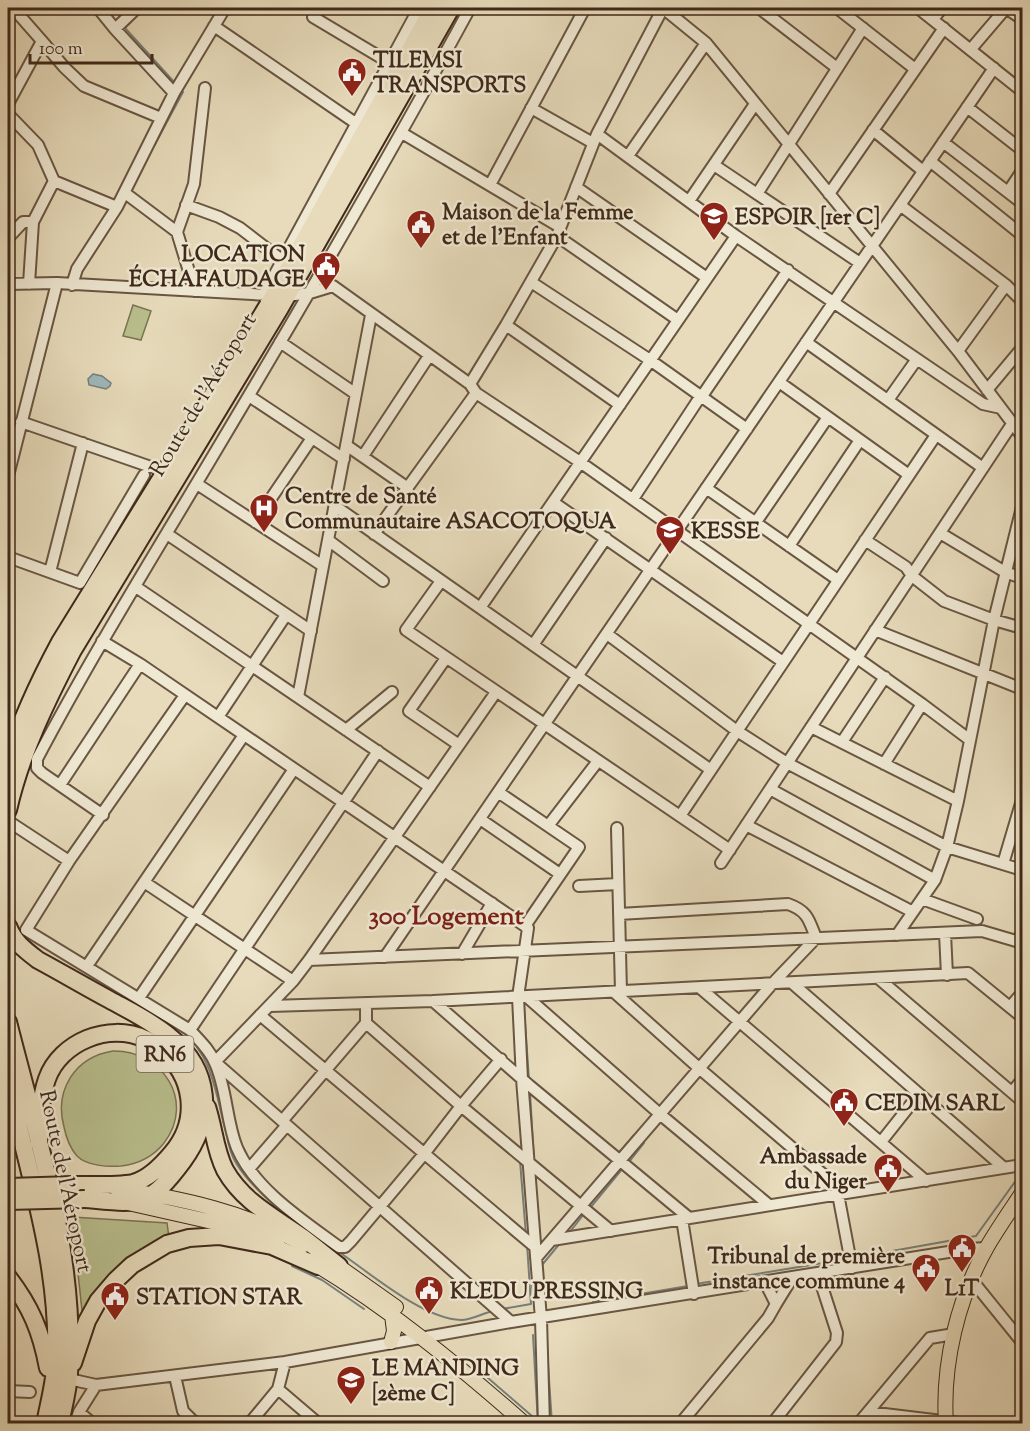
<svg xmlns="http://www.w3.org/2000/svg" width="1030" height="1431" font-family="'Sorts Mill Goudy',serif">
<style>
.green{fill:#b9bf8e;stroke:#7c7454;stroke-width:1.5}
.water{fill:#9db8bc;stroke:#777f7b;stroke-width:1.5}
.lines{fill:none;stroke-linecap:round;stroke-linejoin:round}
.stream{stroke:#777f7b;stroke-width:2}
.minor-casing{stroke:#695642;stroke-width:14}
.major-casing{stroke:#3f291a;stroke-width:16}
.highway-casing{stroke:#3f291a;stroke-width:20}
.minor{stroke:#efe8d3;stroke-width:10}
.major{stroke:#e7dbbb;stroke-width:14}
.highway{stroke:#e7dbbb;stroke-width:16}
.highway-bridge-casing{stroke:#3f291a;stroke-width:20;stroke-linecap:butt}
.highway-bridge{stroke:#e7dbbb;stroke-width:16}
.labels{text-anchor:middle;stroke-width:5;stroke-linejoin:round;paint-order:stroke}
.shield{fill:#efe8d3;stroke:#746252;stroke-width:1.5}
.shield-label{font-size:21px;font-weight:bold;fill:#3f291a}
.poi-label{font-size:22px;font-weight:bold;fill:#3f291a;stroke:#efe8d3;text-anchor:start}
.street-label{font-size:22px;fill:#3f291a;stroke:#efe8d3}
.quarter-label{font-size:26px;font-weight:bold;fill:#7a1f14;stroke:#efe8d3}
</style>
<rect width="100%" height="100%" fill="#e7dbbb"/>
<filter id="stains"><feTurbulence type="fractalNoise" baseFrequency=".00333" numOctaves="4"/><feColorMatrix values="0 0 0 0 .2 0 0 0 0 .09 0 0 0 0 .02 0 0 0 .5 -.17"/></filter>
<radialGradient id="worn" r=".72"><stop offset=".6" stop-color="#630" stop-opacity="0"/><stop offset="1" stop-color="#630" stop-opacity=".3"/></radialGradient>
<path class="green" d="M133,305L151,311L141,340L123,336Z
M113,1051C162,1050 196,1101 164,1143C153,1157 138,1164 121,1166C108,1167 87,1166 77,1156C70,1148 66,1137 64,1127C54,1090 75,1057 113,1051Z
M72,1217L167,1223L169,1238L83,1320Z"/>
<path class="water" d="M93,374L102,376L111,383L110,386L106,389L89,385L88,379Z"/>
<g class="lines">
<path class="stream" d="M144,8L125,28L175,83
M154,146L183,92L181,90
M8,878L10,912L13,920
M524,1008L529,1080
M182,1031C213,1056 216,1096 226,1132C228,1142 230,1154 236,1163C248,1183 270,1201 287,1217
M530,1092L534,1161
M617,1155L634,1135
M520,1161L526,1235
M629,1162L644,1143
M535,1172L537,1206
M592,1185L613,1160
M590,1208L623,1168
M569,1233L584,1214
M311,1234L322,1241
M339,1252C370,1273 423,1319 461,1320C472,1320 483,1313 493,1311
M853,1258L976,1236L1022,1172
M542,1265L561,1242
M292,1266L322,1280L364,1309
M696,1284L847,1259
M593,1302L688,1286
M502,1309L531,1304L527,1244
M533,1335L538,1424
M465,1358L540,1423
M548,1364L552,1424"/>
<g class="minor-casing">
<path id="minor" d="M98,8L115,29L174,93
M663,8L706,43L958,351L1022,436
M759,8L837,68
M837,8L915,69
M918,8L1022,91
M1006,8L1022,19
M313,17L390,63
M933,19L942,8
M214,26L357,124
M115,29L137,8
M42,41L64,67L84,86L161,118
M971,49L1006,8
M8,104L42,41L13,8
M967,107L1022,150
M531,108L593,143
M8,114L38,145L54,181L117,207
M873,130L923,171
M402,133L560,227
M597,134L736,236L983,404L1001,408
M943,142L1022,203
M628,156L706,43
M930,161L1022,235
M714,165L860,263
M490,185L585,8
M576,187L707,278
M1008,192L1022,171
M125,193L177,232L195,291
M757,194L863,28
M829,194L944,28
M689,201L755,104
M186,205L219,217L240,228L283,261
M900,205L1006,285L1022,301
M177,232L194,184L205,88
M557,236L678,320
M8,238L23,222H33
M531,282L650,360L747,429
M8,284L57,283L287,296L310,293L333,286L470,384L476,393L580,462L922,704L970,740
M29,284L33,222L54,181
M72,285L77,269L117,207L174,93L225,8
M263,296L419,8
M506,325L620,405
M280,342L356,394
M806,342L983,468
M958,351L1006,285
M779,382L909,475
M470,384L506,325L557,236L597,134L663,8
M987,390L1022,348
M249,396L344,459
M702,396L788,270
M888,400L917,359
M21,422L151,467
M346,445L408,488
M363,456L429,356
M8,476L57,283
M197,484L323,566
M706,488L838,580
M633,499L700,397
M553,502L783,662
M335,506L711,770
M255,522L312,438
M756,522L828,417
M940,533L1005,572L1022,578
M167,534L311,631
M374,534L476,393
M328,540L383,581
M865,540L906,567L912,576L944,601L994,620L1022,628
M789,546L860,440
M8,557L80,583L144,475
M50,572L83,443
M441,581L406,630L730,850
M136,587L430,787
M480,608L736,236
M875,630L1022,689
M607,634L737,731L787,763L947,847L1022,870
M102,641L140,664L528,928L518,997L522,1079L541,1319L544,1424
M533,645L606,538
M446,658L409,711L459,745
M496,692L309,960L293,981L215,1062L511,1322
M185,695L69,861L26,930L190,1030C199,1040 210,1050 215,1063C227,1089 226,1121 237,1148C255,1190 304,1221 339,1247H345L351,1241L424,1154L461,1106L501,1059
M298,697L371,315
M218,717L286,615
M811,727L958,801
M346,730L392,692
M842,742L885,677
M884,764L922,704
M60,785L140,664
M770,789L935,880
M498,792L579,847L525,926
M103,815L42,773L37,768V759C93,653 156,552 217,449C304,303 389,157 470,8
M680,816L936,435
M480,819L560,874
M8,821L69,861
M746,825L913,912
M548,826L598,761
M617,828L621,992
M721,863L1012,424
M1003,864L1022,800
M144,882L293,981
M579,886L618,884
M922,899L977,919
M945,933L947,975
M897,935L935,880L947,847L958,801L994,620L1022,507
M462,954L492,903
M385,957L994,68
M309,960L982,931L1016,941L1022,934
M87,966L244,735
M878,978L1022,1101
M792,983L1003,1167
M700,988L926,1181
M614,992L700,1069L845,1193
M527,997L661,1115L769,1205
M139,998L294,769
M433,1001L530,1086L688,1217
M270,1006L433,1001L968,973L1022,1017
M1010,1007L1022,993
M260,1015L535,1247
M366,1023L461,1106L611,1231
M190,1030L378,751
M1012,1092L1022,1080
M282,1121L366,1023V1004
M881,1142L919,1094
M249,1169L287,1125
M838,1194L852,1268
M682,1219L694,1294
M552,1240L1022,1165
M536,1258L772,984L816,938C809,920 808,911 788,904L619,914
M971,1279L1022,1342
M776,1304L792,1278
M175,1376L183,1411L196,1424
M69,1379L96,1385L285,1362L511,1322L967,1249L987,1248
M278,1389L319,1424
M8,1391L30,1392
M79,1412L93,1424
M868,1412L967,1424
M75,1424L79,1412L96,1385
M249,1424L278,1389L285,1362
M680,1424L768,1318L776,1304L765,1282
M772,1424L836,1342L837,1333L818,1274
M858,1424L930,1338L954,1334"/>
</g>
<g class="major-casing">
<path id="major" d="M117,1189C182,1198 246,1212 304,1245
M128,1203L248,1230L277,1243
M310,1261C387,1307 457,1364 525,1424
M331,1261L396,1307
M391,1342L394,1331L392,1315
M946,1424C942,1364 958,1298 987,1247C998,1228 1010,1211 1022,1193"/>
</g>
<g class="highway-casing">
<path id="highway" d="M8,761C21,719 39,681 60,642L270,302L433,8
M8,810C21,753 46,702 73,650L280,308L451,8
M8,926C14,942 25,950 38,960C62,973 86,987 110,1000C130,1011 151,1021 169,1036C212,1070 214,1119 183,1161C148,1208 140,1204 85,1199
M8,1022C37,1137 76,1254 69,1374C68,1391 63,1408 60,1424
M8,1081C28,1173 60,1265 56,1360C55,1381 49,1403 45,1424
M207,1107C214,1128 215,1151 225,1170C243,1202 274,1217 302,1237C314,1246 326,1256 339,1266
M39,1143C40,1122 40,1099 47,1079C60,1042 109,1022 145,1039C150,1041 155,1046 160,1049C194,1075 200,1120 172,1153C162,1165 149,1179 133,1183C117,1186 90,1185 73,1185
M8,1277C31,1307 41,1331 48,1368
M73,1363L87,1321L98,1301L116,1280L132,1265L167,1244L189,1238L219,1236L272,1246L318,1266"/>
</g>
<use href="#minor" class="minor"/>
<use href="#major" class="major"/>
<use href="#highway" class="highway"/>
<g class="highway-bridge-casing">
<path id="highway-bridge" d="M8,1187L73,1185
M8,1201L85,1199"/>
</g>
<use href="#highway-bridge" class="highway-bridge"/>
</g>
<defs>
<g id="civic-pin" transform="scale(1.5)"><path d="M0 17L-7.5 6A9.5 9.5 0 1 1 7.5 6Z" fill="#8f2418" stroke="#efe8d3"/><path d="M-.6-6.5H3V-4.5H.6V-3L4-1V1h2V6H-6V1h2V-1L-.6-3ZM-1.2 2.5V6h2.4V2.5Z" fill="#fff"/></g>
<g id="school-pin" transform="scale(1.5)"><path d="M0 17L-7.5 6A9.5 9.5 0 1 1 7.5 6Z" fill="#8f2418" stroke="#efe8d3"/><path d="M0-5L7-2L0 1L-7-2ZM-4 1L0 2.5L4 1V4Q0 6-4 4Z" fill="#fff"/></g>
<g id="hospital-pin" transform="scale(1.5)"><path d="M0 17L-7.5 6A9.5 9.5 0 1 1 7.5 6Z" fill="#8f2418" stroke="#efe8d3"/><path d="M-5-5h3v3.5h4V-5h3V5h-3V1.5h-4V5h-3Z" fill="#fff"/></g>
</defs>
<g fill-rule="evenodd">
<use href="#civic-pin" x="352" y="72"/>
<use href="#school-pin" x="714" y="216"/>
<use href="#civic-pin" x="421" y="224"/>
<use href="#civic-pin" x="326" y="266"/>
<use href="#hospital-pin" x="264" y="508"/>
<use href="#school-pin" x="670" y="530"/>
<use href="#civic-pin" x="844" y="1102"/>
<use href="#civic-pin" x="888" y="1168"/>
<use href="#civic-pin" x="962" y="1248"/>
<use href="#civic-pin" x="926" y="1268"/>
<use href="#civic-pin" x="429" y="1290"/>
<use href="#civic-pin" x="115" y="1296"/>
<use href="#school-pin" x="351" y="1380"/>
</g>
<g class="labels">
<rect class="shield" x="136.5" y="1036" width="57" height="36" rx="4.5"/>
<g class="shield-label">
<text x="165" y="1061">RN6</text>
</g>
<g class="poi-label">
<text x="373" y="67">TILEMSI<tspan x="373" dy="25">TRANSPORTS</tspan></text>
<text x="442" y="219">Maison de la Femme<tspan x="442" dy="25">et de l'Enfant</tspan></text>
<text x="735" y="224">ESPOIR [1er C]</text>
<text x="305" y="261" text-anchor="end">LOCATION<tspan x="305" dy="25">ÉCHAFAUDAGE</tspan></text>
<text x="285" y="503">Centre de Santé<tspan x="285" dy="25">Communautaire ASACOTOQUA</tspan></text>
<text x="691" y="538">KESSE</text>
<text x="865" y="1110">CEDIM SARL</text>
<text x="867" y="1163" text-anchor="end">Ambassade<tspan x="867" dy="25">du Niger</tspan></text>
<text x="905" y="1263" text-anchor="end">Tribunal de première<tspan x="905" dy="25">instance commune 4</tspan></text>
<text x="962" y="1295" text-anchor="middle">L1T</text>
<text x="450" y="1298">KLEDU PRESSING</text>
<text x="136" y="1304">STATION STAR</text>
<text x="372" y="1375">LE MANDING<tspan x="372" dy="25">[2ème C]</tspan></text>
</g>
<g class="street-label">
<text transform="translate(202 394) rotate(-59)" y="8">Route de l'Aéroport</text>
<text transform="translate(67 1181) rotate(78)" y="8">Route de l'Aéroport</text>
</g>
<g class="quarter-label">
<text x="446" y="924">300 Logement</text>
</g>
</g>
<rect width="1030" height="1431" fill="none" stroke="#e7dbbb" stroke-width="30"/>
<rect x="9" y="9" width="1012" height="1413" fill="none" stroke="#3f291a" stroke-width="3"/>
<rect x="15" y="15" width="1000" height="1401" fill="none" stroke="#3f291a" stroke-width="1.5"/>
<path d="M30 54v9h122v-9" fill="none" stroke="#3f291a" stroke-width="3"/>
<text x="39" y="54" font-size="18" fill="#3f291a" stroke="#efe8d3" stroke-width="4.5" paint-order="stroke">100 m</text>
<rect width="100%" height="100%" filter="url(#stains)"/>
<rect width="100%" height="100%" fill="url(#worn)"/>
</svg>
